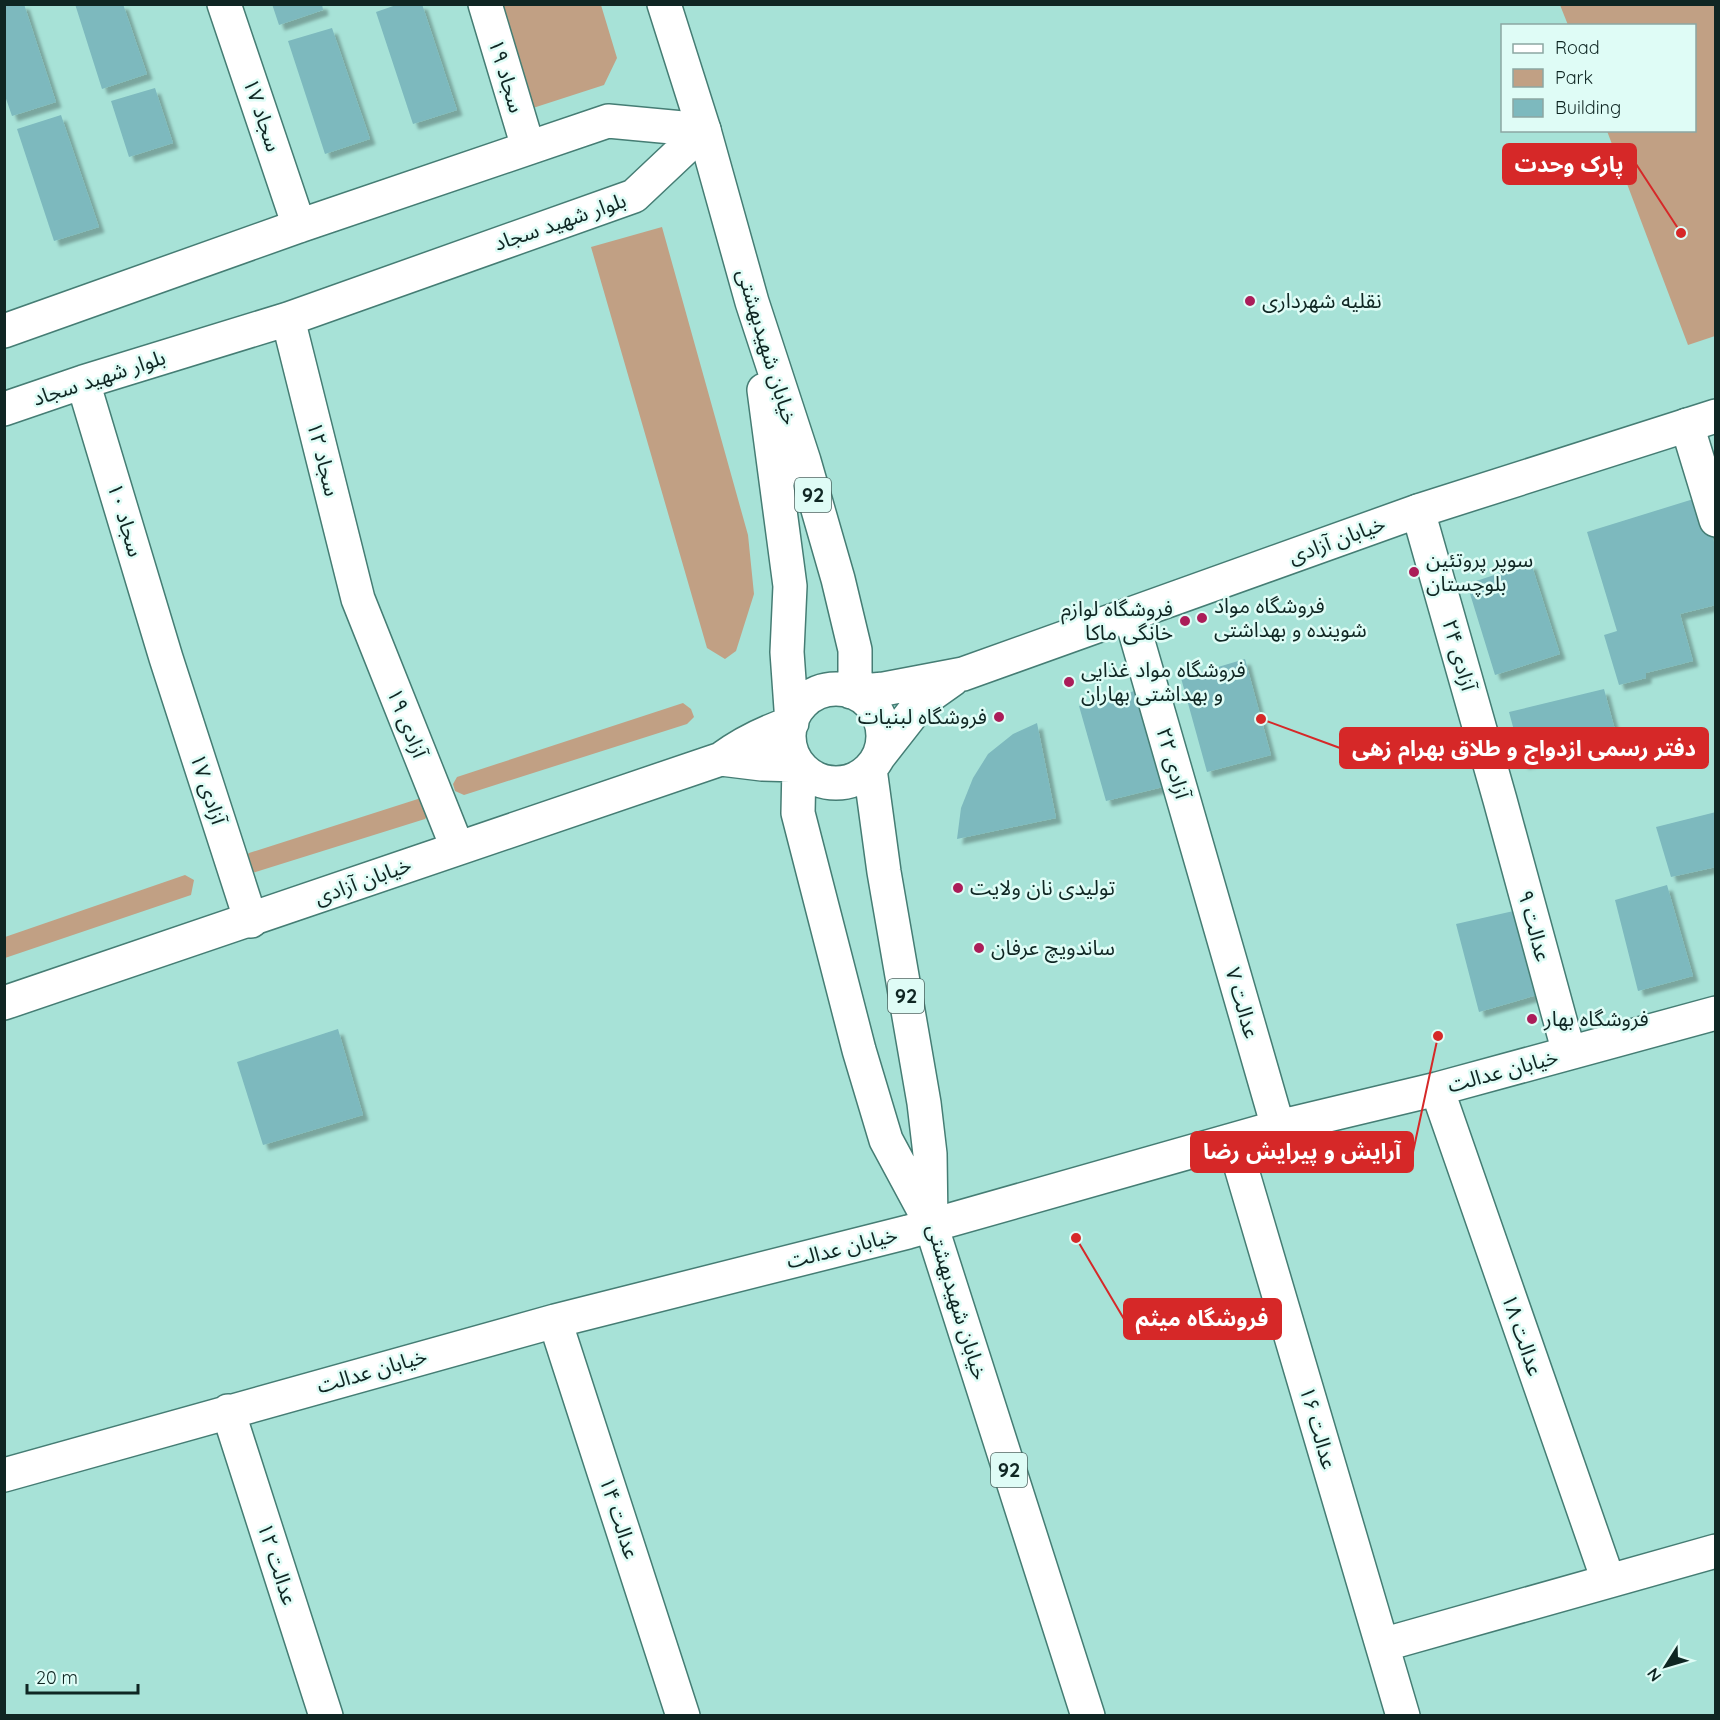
<svg xmlns="http://www.w3.org/2000/svg" width="1720" height="1720" font-family="Quicksand,'Noto Sans Arabic',sans-serif">
<style>
.green{fill:#c1a084}
.building{fill:#7db9be;filter:url(#shadow)}
.lines{fill:none;stroke-linecap:round;stroke-linejoin:round}
.minor-casing{stroke:#457d74;stroke-width:36}
.major-casing{stroke:#457d74;stroke-width:36}
.minor{stroke:#fff;stroke-width:33}
.major{stroke:#fff;stroke-width:33}
.poi-dot{fill:#ab1d59;stroke:#dffcf6;stroke-width:2}
.labels{text-anchor:middle;stroke-width:5;stroke-linejoin:round;paint-order:stroke}
.shield{fill:#dffcf6;stroke:#4d6662;stroke-width:1.5}
.shield-label{font-size:20px;font-weight:bold;fill:#0f2623}
.street-label{font-size:21px;fill:#0f2623;stroke:#dffcf6}
.poi-label{font-size:21px;fill:#0f2623;stroke:#dffcf6;text-anchor:start}
.leader{fill:none;stroke:#d62828;stroke-width:2}
.callout-dot{fill:#d62828;stroke:#dffcf6;stroke-width:2}
.callout{fill:#d62828;stroke:#d62828;stroke-width:2}
.callout-label{font-size:22px;text-anchor:middle;font-weight:bold;fill:#fff}
</style>
<defs>
<filter id="shadow"><feDropShadow dx="5.5" dy="5.5" stdDeviation="1.5" flood-color="#0004"/></filter>
</defs>
<rect width="100%" height="100%" fill="#a7e2d7"/>
<path class="green" d="M499,5H601L617,58L604,85L533,108Z
M1560,5H1715V336L1688,345L1607,131L1694,130V26L1568,25Z
M662,227L748,535L754,594L736,651L725,659L707,648L591,247Z
M683,703L691,709L694,717L687,724L464,795L455,791L453,784L457,777Z
M421,798L432,811L425,819L252,873L241,860L249,853Z
M185,875L194,880L191,895L5,958V937Z"/>
<path class="building" d="M4,4H24L56,102L12,116L4,93Z
M75,4H123L147,74L102,89Z
M272,4H322L323,10L279,25Z
M399,4H422L457,110L413,124L376,12Z
M332,28L370,139L325,154L288,41Z
M155,88L173,143L129,157L111,101Z
M61,115L99,227L54,241L17,129Z
M1700,497L1716,549V605L1680,614L1693,661L1646,673V678L1619,685L1604,635L1617,631L1587,532Z
M1531,563L1560,654L1495,675L1467,584Z
M1245,659L1271,755L1207,772L1181,678Z
M1142,689L1167,786L1106,801L1079,706Z
M1604,689L1618,741L1523,764L1509,712Z
M1037,723L1056,818L957,839L961,808L973,778L988,754L1013,734Z
M1716,812V867L1671,877L1656,827Z
M1667,885L1693,976L1638,991L1615,900Z
M1518,910L1537,995L1479,1012L1456,924Z
M338,1029L363,1115L263,1145L237,1062Z"/>
<g class="lines">
<g class="minor-casing">
<path id="minor" d="M224,4L299,226
M485,4L528,147
M288,319L358,599L457,847
M4,331L299,226L608,121L704,130
M83,382L166,658L251,921
M4,409L83,382L288,319L634,196L704,130
M1687,425L1716,520
M1418,511L1500,800L1569,1053
M1130,614L1278,1127
M1437,1089L1608,1580
M1233,1140L1403,1716
M555,1321L683,1716
M228,1411L326,1716
M4,1475L555,1321L908,1232L1278,1127L1437,1089L1716,1013
M1382,1645L1716,1551"/>
</g>
<g class="major-casing">
<path id="major" d="M664,4L704,130L752,302L804,461L838,579L855,650V674L851,692L884,689L963,674L1418,511L1716,416
M789 736a47 47 0 1 1 94 0a47 47 0 1 1-94 0Z
M879,756L922,701L953,679
M721,759L762,764L799,765L798,813L859,1050L886,1140L928,1218
M870,769L884,872L924,1103L930,1154L931,1225L1088,1716
M4,1003C244,923 482,839 721,759C744,742 765,732 792,723L787,652L790,586L764,390"/>
</g>
<use href="#minor" class="minor"/>
<use href="#major" class="major"/>
</g>
<g class="poi-dot">
<circle cx="1250" cy="301" r="6"/>
<circle cx="1414" cy="572" r="6"/>
<circle cx="1202" cy="618" r="6"/>
<circle cx="1185" cy="621" r="6"/>
<circle cx="1069" cy="682" r="6"/>
<circle cx="999" cy="717" r="6"/>
<circle cx="958" cy="888" r="6"/>
<circle cx="979" cy="948" r="6"/>
<circle cx="1532" cy="1019" r="6"/>
</g>
<g class="labels">
<g class="shield">
<rect x="795" y="478" width="36" height="34" rx="4.5"/>
<rect x="888" y="979" width="36" height="34" rx="4.5"/>
<rect x="991" y="1453" width="36" height="34" rx="4.5"/>
</g>
<g class="shield-label">
<text x="813" y="502">92</text>
<text x="906" y="1003">92</text>
<text x="1009" y="1477">92</text>
</g>
<g class="street-label">
<text transform="translate(506 76) rotate(73)" y="7">سجاد ۱۹</text>
<text transform="translate(262 115) rotate(71)" y="7">سجاد ۱۷</text>
<text transform="translate(560 222) rotate(-19)" y="7">بلوار شهید سجاد</text>
<text transform="translate(767 347) rotate(73)" y="7">خیابان شهیدبهشتی</text>
<text transform="translate(99 378) rotate(-18)" y="7">بلوار شهید سجاد</text>
<text transform="translate(323 459) rotate(76)" y="7">سجاد ۱۲</text>
<text transform="translate(125 520) rotate(73)" y="7">سجاد ۱۰</text>
<text transform="translate(1337 540) rotate(-20)" y="7">خیابان آزادی</text>
<text transform="translate(1459 655) rotate(74)" y="7">آزادی ۲۴</text>
<text transform="translate(407 723) rotate(68)" y="7">آزادی ۱۹</text>
<text transform="translate(1173 763) rotate(74)" y="7">آزادی ۲۲</text>
<text transform="translate(208 789) rotate(72)" y="7">آزادی ۱۷</text>
<text transform="translate(363 881) rotate(-20)" y="7">خیابان آزادی</text>
<text transform="translate(1534 926) rotate(75)" y="7">عدالت ۹</text>
<text transform="translate(1242 1003) rotate(74)" y="7">عدالت ۷</text>
<text transform="translate(1503 1071) rotate(-15)" y="7">خیابان عدالت</text>
<text transform="translate(842 1248) rotate(-14)" y="7">خیابان عدالت</text>
<text transform="translate(957 1302) rotate(73)" y="7">خیابان شهیدبهشتی</text>
<text transform="translate(1522 1335) rotate(71)" y="7">عدالت ۱۸</text>
<text transform="translate(372 1371) rotate(-16)" y="7">خیابان عدالت</text>
<text transform="translate(1318 1428) rotate(74)" y="7">عدالت ۱۶</text>
<text transform="translate(619 1518) rotate(72)" y="7">عدالت ۱۴</text>
<text transform="translate(277 1564) rotate(72)" y="7">عدالت ۱۲</text>
</g>
<g class="poi-label">
<text x="1262" y="308">نقلیه شهرداری</text>
<text x="1426" y="567">سوپر پروتئین<tspan x="1426" dy="24">بلوچستان</tspan></text>
<text x="1214" y="613">فروشگاه مواد<tspan x="1214" dy="24">شوینده و بهداشتی</tspan></text>
<text x="1173" y="616" text-anchor="end">فروشگاه لوازم<tspan x="1173" dy="24">خانگی ماکا</tspan></text>
<text x="1081" y="677">فروشگاه مواد غذایی<tspan x="1081" dy="24">و بهداشتی بهاران</tspan></text>
<text x="987" y="724" text-anchor="end">فروشگاه لبنیات</text>
<text x="970" y="895">تولیدی نان ولایت</text>
<text x="991" y="955">ساندویچ عرفان</text>
<text x="1544" y="1026">فروشگاه بهار</text>
</g>
</g>
<path class="leader" d="M1681 233L1636 164M1261 719L1340 748M1438 1036L1413 1152M1076 1238L1124 1319"/>
<g class="callout-dot">
<circle cx="1681" cy="233" r="6"/>
<circle cx="1261" cy="719" r="6"/>
<circle cx="1438" cy="1036" r="6"/>
<circle cx="1076" cy="1238" r="6"/>
</g>
<g class="callout">
<rect x="1503" y="144" width="133" height="40" rx="6"/>
<rect x="1340" y="728" width="368" height="40" rx="6"/>
<rect x="1191" y="1132" width="222" height="40" rx="6"/>
<rect x="1124" y="1299" width="157" height="40" rx="6"/>
</g>
<g class="callout-label">
<text x="1569" y="172">پارک وحدت</text>
<text x="1524" y="756">دفتر رسمی ازدواج و طلاق بهرام زهی</text>
<text x="1302" y="1159">آرایش و پیرایش رضا</text>
<text x="1202" y="1326">فروشگاه میثم</text>
</g>
<rect width="1720" height="1720" fill="none" stroke="#0f2623" stroke-width="12"/>
<rect x="1501" y="24" width="195" height="108" fill="#dffcf6" stroke="#8ca6a2" stroke-width="1.5"/>
<rect x="1513" y="44" width="30" height="9" fill="#ffffff" stroke="#8ca6a2" stroke-width="1.5"/>
<text x="1555" y="54" font-size="18" fill="#0f2623">Road</text>
<rect x="1513" y="69" width="30" height="18" fill="#c1a084" stroke="#8ca6a2" stroke-width="1.5"/>
<text x="1555" y="84" font-size="18" fill="#0f2623">Park</text>
<rect x="1513" y="99" width="30" height="18" fill="#7db9be" stroke="#8ca6a2" stroke-width="1.5"/>
<text x="1555" y="114" font-size="18" fill="#0f2623">Building</text>
<g transform="translate(1666 1666) rotate(233)" stroke="#dffcf6" stroke-width="4.5" paint-order="stroke">
<path d="M0-4.5L10 22L0 15L-10 22Z" fill="#0f2623"/>
<text y="-9" font-size="16" font-weight="bold" text-anchor="middle" fill="#0f2623">N</text>
</g>
<path d="M27 1684v9h111v-9" fill="none" stroke="#0f2623" stroke-width="3"/>
<text x="36" y="1684" font-size="18" fill="#0f2623" stroke="#dffcf6" stroke-width="4.5" paint-order="stroke">20 m</text>
</svg>
